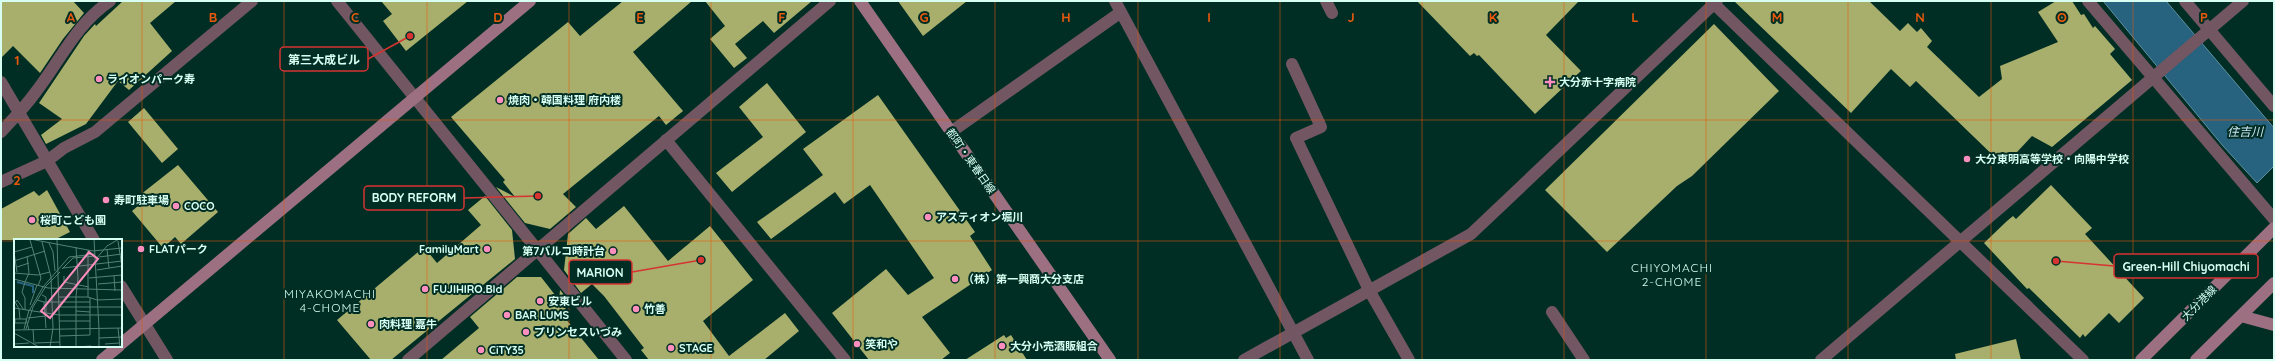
<svg xmlns="http://www.w3.org/2000/svg" width="2275" height="361" font-family="Quicksand,'Noto Sans JP',sans-serif">
<style>
.water{fill:#27627f;stroke:#5c91a2}
.building{fill:#a8af6c}
.lines{fill:none;stroke-linecap:round;stroke-linejoin:round}
.lane{stroke:#725661;stroke-width:12}
.street{stroke:#725661;stroke-width:12}
.secondary{stroke:#9c7081;stroke-width:12}
.grid{fill:none;stroke:#e8590c;stroke-width:1;stroke-opacity:0.55}
.poi-dot{fill:#fe8ebe;stroke:#002e24;stroke-width:1.5}
.labels{text-anchor:middle;stroke-width:4;stroke-linejoin:round;paint-order:stroke}
.poi-label{font-size:11px;font-weight:bold;fill:#d7fff2;stroke:#002e24;text-anchor:start}
.street-label{font-size:11px;fill:#d7fff2;stroke:#002e24}
.water-label{font-size:12px;font-style:italic;fill:#cde5f3;stroke:#002e24}
.neighbourhood-label{font-size:12px;letter-spacing:1px;fill:#d7fff2;stroke:#002e24}
.inset-river{fill:none;stroke:#27627f;stroke-width:2}
.inset-road{fill:none;stroke:#568276;stroke-width:1}
.view{fill:#fe8ebe;fill-opacity:0.15;stroke:#fe8ebe;stroke-width:2}
.inset-edge{fill:none;stroke:#d7fff2;stroke-width:2}
.grid-label{font-size:13px;text-anchor:middle;font-weight:bold;fill:#e8590c;stroke:#002e24;stroke-width:4;stroke-linejoin:round;paint-order:stroke}
.leader{fill:none;stroke:#d63332;stroke-width:1.5}
.callout-dot{fill:#d63332;stroke:#002e24;stroke-width:1.5}
.callout{fill:#002e24;stroke:#d63332;stroke-width:1.5}
.callout-label{font-size:12px;text-anchor:middle;font-weight:bold;fill:#d7fff2}
</style>
<rect width="100%" height="100%" fill="#002e24"/>
<path class="water" d="M2103,1H2166L2274,128V166L2257,183L2223,146Z"/>
<path class="building" d="M1,1H73L84,13L63,39L40,73L13,46L1,58Z
M123,1H176L150,23L172,51L129,90L118,81L86,124L46,144L41,135L62,119L39,103L84,36L95,24L96,26Z
M381,1H468L406,51L383,21L392,14Z
M623,1H692L633,52L683,111L666,125L659,116L563,194L576,207L550,229L525,223L496,187L515,197L503,182L505,180L451,117L568,22L580,36Z
M705,1H812L774,33L763,21L735,44L747,58L734,68L710,39L725,26Z
M898,1H967L923,36Z
M1417,1H1579L1546,35L1581,71L1535,114L1479,55L1477,56L1474,53L1470,56Z
M1734,1H1869L1900,31L1908,23L1917,32L1921,28L1932,41L1927,47L1979,97L2002,79L2000,66L2058,42L2038,12L2056,1H2072L2081,15L2084,14L2093,28L2095,26L2115,49L2110,54L2132,80L2052,147L2032,136L2004,166L1916,81L1910,87L1891,69L1851,113Z
M1714,24L1779,91L1692,176L1677,186L1607,252L1545,190Z
M767,83L806,132L732,192L716,173L763,137L739,107Z
M878,95L975,232L970,236L992,270L922,317L950,353L941,360H869L832,313L886,269L908,295L934,278L870,185L844,204L835,192L771,239L757,222L823,175L803,149Z
M144,108L178,149L162,163L128,122Z
M178,165L218,212L181,244L175,237L163,248L132,211L145,200L140,195Z
M2051,185L2092,228L2085,234L2144,298L2119,323L2109,313L2085,337L2083,334L2080,338L2029,288L2027,289L1984,243L2007,221L2013,216L2016,219Z
M47,190L70,232L54,240H1V209L34,191L39,196Z
M485,196L512,230L515,259L391,360H371L337,320L424,247L437,263L481,225L468,210Z
M624,206L668,261L710,226L753,280L703,321L729,356L785,313L799,331L764,360H649L641,350L644,348L604,296L592,284L581,293L564,270L568,234L586,218L596,229Z
M517,277H541L559,300L560,290L570,302L564,307L566,309L561,313L599,360H441L479,328L470,317Z
M1004,335L1006,338L1011,335L1027,360H965Z
M2016,339L2021,360H1956L1955,354Z"/>
<g class="lines">
<path class="lane" d="M1326,1L1332,13
M1292,64L1321,127L1296,138L1369,290L1409,360
M1552,312L1584,360"/>
<path class="street" d="M337,1L626,360
M1115,1L1308,360
M1711,1L2083,360
M2088,1L2274,219
M2185,1L2274,106
M1,82L94,240
M1,132C13,119 25,107 35,93C60,61 76,24 110,1
M951,132L1121,12
M666,140L845,360
M1,182L47,161L64,148L95,132L252,1
M121,286L167,360
M408,360L830,1
M1244,360L1471,234L1717,1
M1821,360L2243,1"/>
<path class="secondary" d="M860,1L1110,360
M2241,316L2274,325
M121,344L530,1
M102,360L119,346
M2141,360L2274,228
M2196,360L2274,283"/>
</g>
<path class="grid" d="M142,1V360M284,1V360M427,1V360M569,1V360M711,1V360M853,1V360M995,1V360M1138,1V360M1280,1V360M1422,1V360M1564,1V360M1706,1V360M1848,1V360M1991,1V360M2133,1V360M1,120H2274M1,241H15M121,241H2274"/>
<g class="poi-dot">
<circle cx="99" cy="79" r="4"/>
<path d="M1548 76h4v4h4v4h-4v4h-4v-4h-4v-4h4z"/>
<circle cx="500" cy="100" r="4"/>
<circle cx="1967" cy="159" r="4"/>
<circle cx="106" cy="200" r="4"/>
<circle cx="176" cy="206" r="4"/>
<circle cx="928" cy="217" r="4"/>
<circle cx="32" cy="220" r="4"/>
<circle cx="141" cy="249" r="4"/>
<circle cx="487" cy="249" r="4"/>
<circle cx="613" cy="251" r="4"/>
<circle cx="955" cy="279" r="4"/>
<circle cx="425" cy="289" r="4"/>
<circle cx="540" cy="301" r="4"/>
<circle cx="636" cy="309" r="4"/>
<circle cx="507" cy="315" r="4"/>
<circle cx="371" cy="324" r="4"/>
<circle cx="526" cy="332" r="4"/>
<circle cx="857" cy="344" r="4"/>
<circle cx="1002" cy="346" r="4"/>
<circle cx="671" cy="348" r="4"/>
<circle cx="481" cy="350" r="4"/>
</g>
<g class="labels">
<g class="poi-label">
<text x="107" y="83">ライオンパーク寿</text>
<text x="1559" y="86">大分赤十字病院</text>
<text x="508" y="104">焼肉・韓国料理 府内楼</text>
<text x="1975" y="163">大分東明高等学校・向陽中学校</text>
<text x="114" y="204">寿町駐車場</text>
<text x="184" y="210">COCO</text>
<text x="936" y="221">アスティオン堀川</text>
<text x="40" y="224">桜町こども園</text>
<text x="149" y="253">FLATパーク</text>
<text x="479" y="253" text-anchor="end">FamilyMart</text>
<text x="605" y="255" text-anchor="end">第7バルコ時計台</text>
<text x="963" y="283">（株）第一興商大分支店</text>
<text x="433" y="293">FUJIHIRO.Bld</text>
<text x="548" y="305">安東ビル</text>
<text x="644" y="313">竹善</text>
<text x="515" y="319">BAR LUMS</text>
<text x="379" y="328">肉料理 嘉牛</text>
<text x="534" y="336">プリンセスいづみ</text>
<text x="865" y="348">笑和や</text>
<text x="1010" y="350">大分小売酒販組合</text>
<text x="679" y="352">STAGE</text>
<text x="489" y="354">CiTY35</text>
</g>
<g class="street-label">
<text transform="translate(971 161) rotate(55)" y="4">都町・東春日線</text>
<text transform="translate(2199 303) rotate(-45)" y="4">大分港線</text>
</g>
<g class="water-label">
<text x="2245" y="136">住吉川</text>
</g>
<g class="neighbourhood-label">
<text x="1672" y="272">CHIYOMACHI<tspan x="1672" dy="14">2-CHOME</tspan></text>
<text x="330" y="298">MIYAKOMACHI<tspan x="330" dy="14">4-CHOME</tspan></text>
</g>
</g>
<g transform="translate(14 239)">
<rect width="108" height="108" fill="#002e24"/>
<path class="inset-river" d="M3,43L19,47V54"/>
<path class="inset-road" d="M16,0L79,12L108,9M43,0L46,108M80,0L85,90M16,1L27,39L24,47M104,2L108,28M28,3L37,38L39,89M35,4L39,13L41,32M62,8L64,39L62,57V108M93,10L95,29M74,11V58L83,61L108,60M85,18L108,15M82,20L93,7L105,0M0,22L31,12M3,28L15,24M49,29L108,22M48,30L59,19L81,17M83,31L108,27M3,33L0,13L18,8M0,34L24,36L36,33M50,37V43L75,48M100,37L101,52M75,39L108,36M0,40L34,49L108,51M11,43L8,53L11,59V71M11,43L15,34L13,17M84,45L108,43M28,56L32,58V74M45,58H74M0,61L5,70L6,80M23,61L30,63H76M2,63L3,61L10,71M30,63L32,89M16,66L23,46M45,68H108M0,69L45,76H108M15,72L29,48L55,18L81,15M62,72L76,73M14,79L31,77M0,80H12L15,91M1,80V84H11M45,82H76M104,89L106,108M10,90L15,71M12,90L19,68L32,47L46,33M19,90L20,105M85,90V108M0,91L108,89M0,94L25,108M46,97L76,96V59M85,99L108,98M21,104L46,103M0,105L15,104M91,105L105,104M36,108L39,89M62,108L77,107"/>
<path class="view" d="M75,13L84,20L36,79L27,72Z"/>
<rect width="108" height="108" class="inset-edge"/>
</g>
<g class="grid-label">
<text x="71" y="22">A</text>
<text x="213" y="22">B</text>
<text x="355" y="22">C</text>
<text x="498" y="22">D</text>
<text x="640" y="22">E</text>
<text x="782" y="22">F</text>
<text x="924" y="22">G</text>
<text x="1066" y="22">H</text>
<text x="1209" y="22">I</text>
<text x="1351" y="22">J</text>
<text x="1493" y="22">K</text>
<text x="1635" y="22">L</text>
<text x="1777" y="22">M</text>
<text x="1920" y="22">N</text>
<text x="2062" y="22">O</text>
<text x="2204" y="22">P</text>
<text x="17" y="65">1</text>
<text x="17" y="185">2</text>
</g>
<path class="leader" d="M410 36L368 59M538 196L464 198M2056 261L2114 266M701 260L632 272"/>
<g class="callout-dot">
<circle cx="410" cy="36" r="4"/>
<circle cx="538" cy="196" r="4"/>
<circle cx="2056" cy="261" r="4"/>
<circle cx="701" cy="260" r="4"/>
</g>
<g class="callout">
<rect x="280" y="47" width="88" height="24" rx="4"/>
<rect x="364" y="186" width="100" height="24" rx="4"/>
<rect x="2114" y="254" width="144" height="24" rx="4"/>
<rect x="569" y="260" width="63" height="24" rx="4"/>
</g>
<g class="callout-label">
<text x="324" y="64">第三大成ビル</text>
<text x="414" y="202">BODY REFORM</text>
<text x="2186" y="271">Green-Hill Chiyomachi</text>
<text x="600" y="277">MARION</text>
</g>
<rect width="2275" height="361" fill="none" stroke="#d7fff2" stroke-width="4"/>
</svg>
